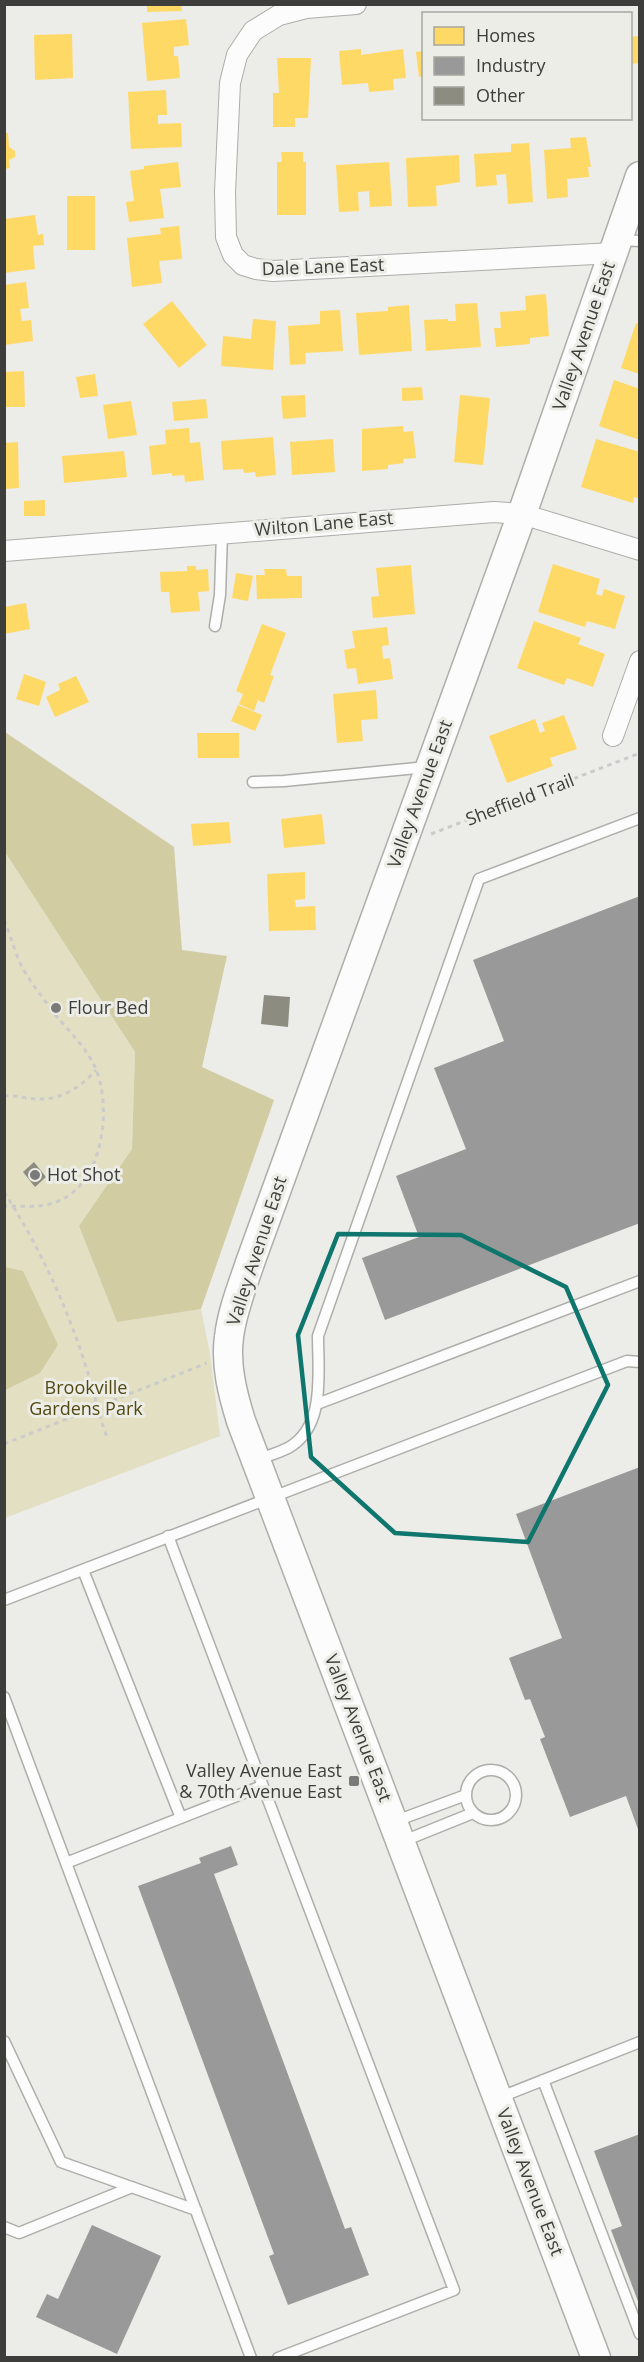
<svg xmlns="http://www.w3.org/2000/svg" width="644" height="2362" font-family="'Open Sans',sans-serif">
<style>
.green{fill:#e3dfc3}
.forest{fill:#d2cca3}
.homes{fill:#ffd966}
.industry{fill:#999}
.building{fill:#8d8c80}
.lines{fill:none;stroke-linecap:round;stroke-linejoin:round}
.service-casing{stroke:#adadaa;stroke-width:13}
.minor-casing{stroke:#adadaa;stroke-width:22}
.secondary-casing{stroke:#adadaa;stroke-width:31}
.path{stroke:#cbcbca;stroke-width:3;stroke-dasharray:4.5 4.5;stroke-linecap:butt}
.service{stroke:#fcfcfc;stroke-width:10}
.minor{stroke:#fcfcfc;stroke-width:20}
.secondary{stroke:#fcfcfc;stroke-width:28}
.marked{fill:none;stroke:#0f766e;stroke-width:4.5;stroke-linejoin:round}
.poi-dot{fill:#7a7a78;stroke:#edede7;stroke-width:2}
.labels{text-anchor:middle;stroke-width:6;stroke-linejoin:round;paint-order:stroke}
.street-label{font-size:18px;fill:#3d3d3b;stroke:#edede7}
.poi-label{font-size:18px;fill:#3d3d3b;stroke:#edede7;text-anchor:start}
.park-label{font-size:18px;fill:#514911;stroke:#edede7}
</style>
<rect width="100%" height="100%" fill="#ecece8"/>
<path class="green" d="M5,852L135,1052L132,1149L79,1226L117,1321L201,1309L210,1354L220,1436L5,1518Z"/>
<path class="forest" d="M5,732L174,847L182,950L227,956L202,1067L274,1100L201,1309L117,1322L79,1226L132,1149L135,1052L5,852Z
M5,1267L23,1271L58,1345L40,1373L5,1390Z"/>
<path class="homes" d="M147,4H181L182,11L147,12Z
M186,19L189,45L174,47V56H178L180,78L147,81L142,23Z
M72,34L73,78L35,80L34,35Z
M638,36L640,63L630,64V37Z
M361,49V55L403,49L406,78L393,79L394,90L369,92L368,83L342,85L339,51Z
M424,51V76L419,77L416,52Z
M277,58H311L308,118H295V127H273V93H279Z
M166,90L167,115H158V124L181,123L182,147L131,149L128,92Z
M4,133H8L9,147L15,151V157L9,160L10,168L4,169Z
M586,137L591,167H588L589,177L567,179L568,197L547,199L544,150L571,148L570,138Z
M529,143L533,202L508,204L506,174L496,175L497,185L476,187L474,154L511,152V144Z
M281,152H303V162H306V215H277V162H282Z
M459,155L460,182L436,186L437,206L408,207L406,158Z
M178,162L181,187L160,189L164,218L129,222L126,202L134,201L130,171L144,169V166Z
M389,162L392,206L370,207L369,191L358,192L359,211L339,212L336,165Z
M67,196H95V250H67Z
M35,215L38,235L43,234L44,245L33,246L35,269L4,273V219Z
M179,226L182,259L159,261L162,283L132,287L127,238L161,234L160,228Z
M26,282L29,308L20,309L22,321L31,320L33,341L4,345V285Z
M546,294L549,336L530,338V344L496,347L494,328H501L500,312L526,310L525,296Z
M172,301L207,345L179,368L143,324Z
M477,303L481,347L426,351L424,320L448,319V321H456L455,304Z
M409,305L412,351L359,355L356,313L388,311V307Z
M340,310L343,351L305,353L306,364L290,365L288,326L320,324V311Z
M253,319L276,321L273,370L221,366L223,336L251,339Z
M636,323L640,324V374L621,368Z
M24,371L25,407H4V372Z
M95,374L98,396L80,398L76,377Z
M614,380L640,389V440L599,426Z
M422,387L423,400L402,401V388Z
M305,395L306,417L283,419L281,396Z
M460,395L490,398L483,465L454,462Z
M206,399L208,418L174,421L172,402Z
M131,401L137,435L108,439L103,405Z
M403,426L404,432L413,431L416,458L403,459L404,463L388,465V469L362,471V429Z
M189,428L190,443L200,442L204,480L185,482L184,475L172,476V473L152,475L149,446L166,444L165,430Z
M273,437L276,475L256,477L255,472L244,473L243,469L223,470L221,441Z
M333,439L335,472L292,475L290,442Z
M596,439L640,452V499L634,497L633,503L581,487Z
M18,442L19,488L4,489V443Z
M124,451L127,477L64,483L62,456Z
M45,500V516H24V501Z
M553,564L600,579L596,594L602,596L604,589L625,596L615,629L587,621L585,627L538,612Z
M411,565L415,614L373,618L371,597L379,596L376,568Z
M187,566H196V570L208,569L209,591L198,592L200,611L171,613L169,592H161L160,572L187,571Z
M264,569H286L287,576H302V598L257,599L256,575H265Z
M236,573L253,576L248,601L232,598Z
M26,603L30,629L4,634V607Z
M534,621L581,638L578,644L605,654L593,687L567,678L564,685L517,668Z
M262,624L286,633L270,675L274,676L264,703L258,700L254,711L239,704L243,694L236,691Z
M387,627L389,645L382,646L383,659L390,658L393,679L358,684L356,668L347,669L344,650L355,648L352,631Z
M24,674L46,682L39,706L16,699Z
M76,676L89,702L55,717L46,697L60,690L58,684Z
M376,690L378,719L361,720L363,741L337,743L333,694Z
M238,705L262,715L255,731L231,721Z
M564,715L577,749L550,758L553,766L507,783L489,736L535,719L540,733L545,731L542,723Z
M197,733H239V758H198Z
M322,814L325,844L284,848L281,819Z
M229,822L231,843L193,846L191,824Z
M305,872V899L295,900L296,907L315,906L316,930L269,931L267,874Z"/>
<path class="industry" d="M640,896V1223L385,1320L362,1258L419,1237L396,1176L466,1149L434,1068L504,1041L473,960Z
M640,1467V1832H639L626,1796L570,1817L540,1739L545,1737L530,1699L525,1700L509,1658L562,1638L516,1514Z
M231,1846L238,1865L214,1874L345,2229L351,2227L369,2275L288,2305L269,2256L274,2254L138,1886L201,1863L199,1858Z
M640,2134V2304H639L611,2230L622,2226L594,2151Z
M92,2225L161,2256L117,2354L36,2317L47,2294L58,2299Z"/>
<path class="building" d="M264,995L290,997L288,1027L261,1024Z
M34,1162L46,1177L35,1187L23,1172Z"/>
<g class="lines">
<g class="service-casing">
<path id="service" d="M618,240L640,241
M215,626L220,595L222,533
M253,782L284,781L427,767
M317,1404L640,1281
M257,1460C267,1456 278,1453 288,1448C326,1427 318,1373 318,1336L479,879L640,818
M168,1536L454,2290L278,2358
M83,1570L181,1818
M4,1600L627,1361L640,1362
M4,1697L251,2358
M466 1795a25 25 0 1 1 50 0a25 25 0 1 1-50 0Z
M393,1822L466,1795
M401,1842L473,1813
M66,1863L262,1786
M4,2041L61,2162L196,2210
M543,2080L640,2334
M498,2098L640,2042
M4,2227L19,2233L132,2187"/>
</g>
<g class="minor-casing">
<path id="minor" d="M356,4L306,8L279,15L253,31L237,55L230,83L225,192L226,237L233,255L243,265L256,269L273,271L614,253
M4,551L494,512L522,514L640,550
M613,736L640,661"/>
</g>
<g class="secondary-casing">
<path id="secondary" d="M596,2358L241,1421C233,1395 225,1366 229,1337C232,1311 243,1284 251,1260L522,514L640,176"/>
</g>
<path class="path" d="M431,834L640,753
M4,920C10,934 14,949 20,963C28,979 40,994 51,1009C66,1029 84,1044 95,1067C112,1106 104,1178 63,1199C44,1209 25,1206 4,1206
M4,1096C16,1095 27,1099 38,1099C61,1100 81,1087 96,1070
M4,1192C39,1246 67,1306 86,1367C94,1390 98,1414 107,1437
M4,1444L207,1363"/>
<use href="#service" class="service"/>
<use href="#minor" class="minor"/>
<use href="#secondary" class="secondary"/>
</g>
<path class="marked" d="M338,1234L461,1235L566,1287L608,1385L528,1542L395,1533L311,1457L298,1335Z"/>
<g class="poi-dot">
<circle cx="56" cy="1008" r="6"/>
<circle cx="35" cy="1175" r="6"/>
<rect x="348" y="1775" width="12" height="12" rx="3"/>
</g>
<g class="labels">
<g class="street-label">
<text transform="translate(323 267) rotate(-2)" y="6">Dale Lane East</text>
<text transform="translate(584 336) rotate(-71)" y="6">Valley Avenue East</text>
<text transform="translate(324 524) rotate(-5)" y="6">Wilton Lane East</text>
<text transform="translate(420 794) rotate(-70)" y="6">Valley Avenue East</text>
<text transform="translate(520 800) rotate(-21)" y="6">Sheffield Trail</text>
<text transform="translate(257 1251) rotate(-72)" y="6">Valley Avenue East</text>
<text transform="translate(358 1728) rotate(69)" y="6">Valley Avenue East</text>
<text transform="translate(530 2182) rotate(69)" y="6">Valley Avenue East</text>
</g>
<g class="poi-label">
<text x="68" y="1014">Flour Bed</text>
<text x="47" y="1181">Hot Shot</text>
<text x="342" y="1777" text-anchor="end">Valley Avenue East<tspan x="342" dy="21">&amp; 70th Avenue East</tspan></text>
</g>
<g class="park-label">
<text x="86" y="1394">Brookville<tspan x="86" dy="21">Gardens Park</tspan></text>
</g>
</g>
<rect width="644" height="2362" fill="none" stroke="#3d3d3b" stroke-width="12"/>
<rect x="422" y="12" width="210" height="108" fill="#edede7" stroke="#a7a7a2" stroke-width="1.5"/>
<rect x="434" y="27" width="30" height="18" fill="#ffd966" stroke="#a7a7a2" stroke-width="1.5"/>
<text x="476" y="42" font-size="18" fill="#3d3d3b">Homes</text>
<rect x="434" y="57" width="30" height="18" fill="#999999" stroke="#a7a7a2" stroke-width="1.5"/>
<text x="476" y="72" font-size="18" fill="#3d3d3b">Industry</text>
<rect x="434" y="87" width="30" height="18" fill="#8d8c80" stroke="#a7a7a2" stroke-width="1.5"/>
<text x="476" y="102" font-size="18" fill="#3d3d3b">Other</text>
</svg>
